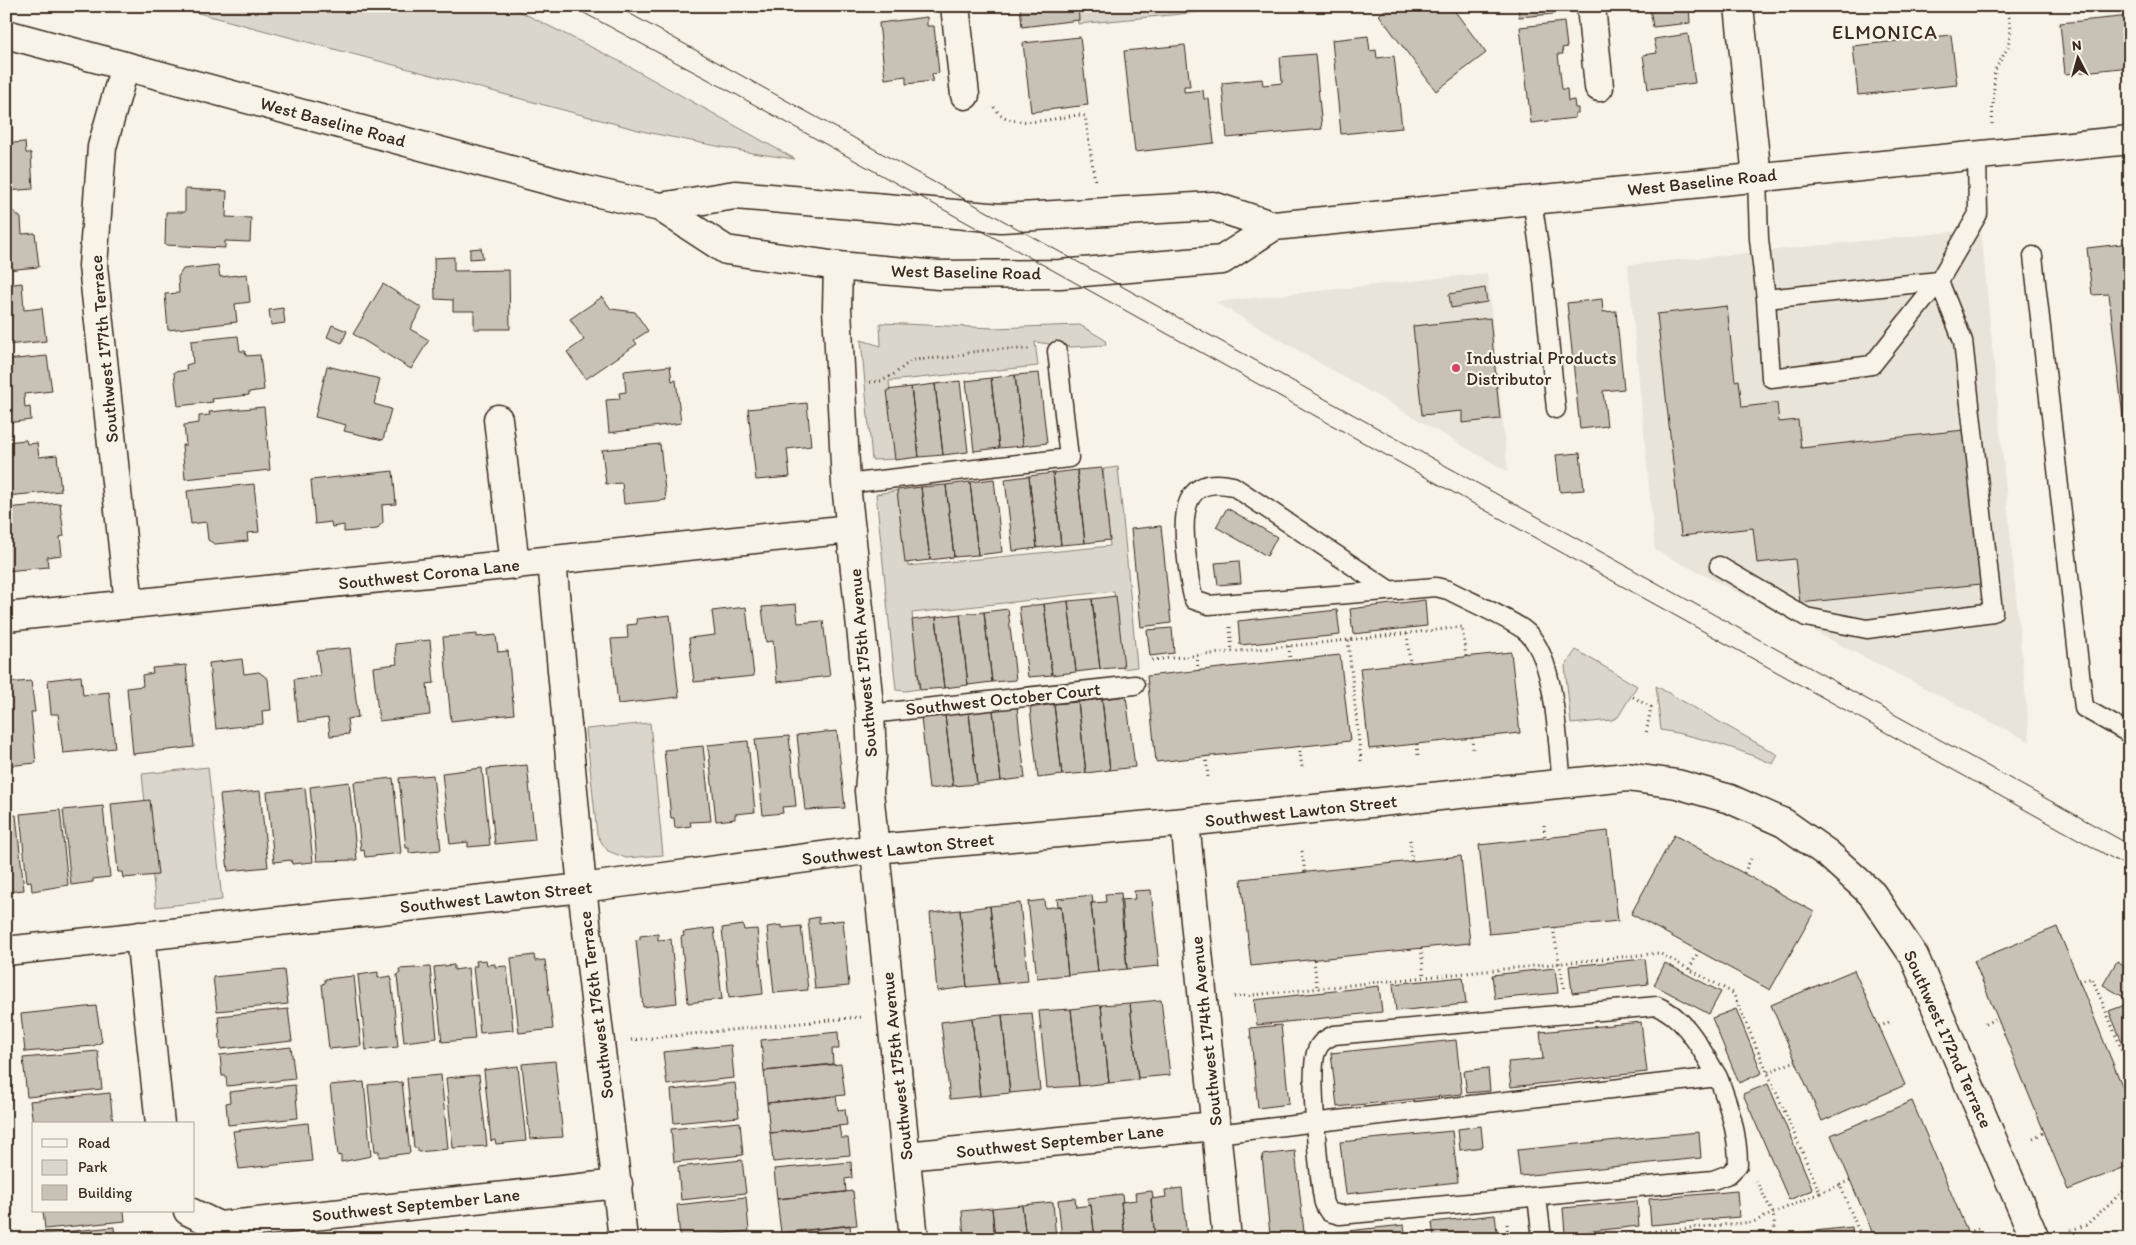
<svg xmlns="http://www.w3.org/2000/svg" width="2136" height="1245" font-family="Itim,sans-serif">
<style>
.built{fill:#e9e4d9}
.green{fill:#dbd6cb;stroke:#8b8074}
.building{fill:#c8c1b6;stroke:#3b2a1e}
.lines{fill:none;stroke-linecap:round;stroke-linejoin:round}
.service-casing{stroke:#3b2a1e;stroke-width:21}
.minor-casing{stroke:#3b2a1e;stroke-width:31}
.tertiary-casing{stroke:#3b2a1e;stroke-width:31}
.secondary-casing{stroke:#3b2a1e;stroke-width:31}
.path{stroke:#3b2a1e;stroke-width:3;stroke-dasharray:1 4;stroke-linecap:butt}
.service{stroke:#f7f3e8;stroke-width:18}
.minor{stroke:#f7f3e8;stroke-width:28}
.tertiary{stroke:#f7f3e8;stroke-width:28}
.secondary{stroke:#f7f3e8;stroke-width:28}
.tram{stroke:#3b2a1e;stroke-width:1}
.poi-dot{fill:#d1495b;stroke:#f7f3e8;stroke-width:2}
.labels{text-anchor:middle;stroke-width:4.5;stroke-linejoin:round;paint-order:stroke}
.street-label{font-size:18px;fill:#3b2a1e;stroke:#f7f3e8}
.poi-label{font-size:18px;fill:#3b2a1e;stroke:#f7f3e8;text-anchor:start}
.quarter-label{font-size:20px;letter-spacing:1px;fill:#3b2a1e;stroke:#f7f3e8}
</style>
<rect width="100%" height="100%" fill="#f7f3e8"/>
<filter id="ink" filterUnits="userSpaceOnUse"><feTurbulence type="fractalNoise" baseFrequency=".02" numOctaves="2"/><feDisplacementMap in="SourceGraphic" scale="10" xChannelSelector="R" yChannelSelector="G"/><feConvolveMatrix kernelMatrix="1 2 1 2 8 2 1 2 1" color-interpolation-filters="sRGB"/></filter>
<g filter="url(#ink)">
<path class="built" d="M1981,229L2030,742L1655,550L1628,265Z
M1487,273L1508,472L1215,302Z"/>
<path class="green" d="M172,6H509L621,62L795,159L752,153L646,132Z
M1076,6H1215L1211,11L1078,24Z
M880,323L994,328L1080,325L1105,340L1106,345L1071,347L1035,342L1038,366L889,381L897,459L872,460L861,340L881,346Z
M1118,467L1137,667L1123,669L1114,591L912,613L919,689L905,691L896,690L876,494L900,490L908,566L1110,546L1103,469Z
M1576,650L1637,686L1618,717L1612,720L1571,724L1565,666Z
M1656,686L1778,755L1773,764C1736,748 1701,737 1661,730Z
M650,723L663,855L626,858L608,851L602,843L597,834L586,729Z
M208,767L222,900L156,907L142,774Z"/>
<path class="building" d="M1020,6H1078L1079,20L1022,27Z
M1390,6H1451L1486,53L1436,91L1379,15Z
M1518,6H1552L1553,14L1519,17Z
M1639,6H1689L1690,23L1653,27L1650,8L1639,9Z
M2130,16V67L2065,74L2060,23Z
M927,17V26H934L939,73L932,74L933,81L906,84V76L885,79L879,23Z
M1564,22L1567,47L1562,48L1563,54H1558L1562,89H1567L1568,101L1574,100L1575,108H1578V113H1575V118L1531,123L1520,27Z
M1688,34L1695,83L1648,89L1643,55L1657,53L1654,39Z
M1951,35L1957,85L1858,95L1853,46Z
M1368,36L1370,51L1376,50L1377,58L1394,56L1402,128L1341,134L1332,40Z
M1080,37L1088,105L1031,112L1023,43Z
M1185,45L1190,86H1184V92L1203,90L1204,99H1209L1214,143L1135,152L1124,51Z
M1315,54L1322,129L1227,138L1222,83L1262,79L1263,85L1282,83L1280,57Z
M6,127H12V143L25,142L26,153H31L33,189L6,191Z
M185,189L227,191L226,217L251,218L250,242L225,241V248L165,245L166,212H185Z
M13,211L21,218L22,234L35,233L39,267L6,270V212Z
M2130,243V480L2109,294L2092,295L2087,248Z
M481,248L483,258L470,259V249Z
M454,257V271L509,270L510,329H474V311H453V300L435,299L434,258Z
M218,265L220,277L247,274L250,302L235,304L237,322L168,330L165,294L179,293L178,277L183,269Z
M22,283L24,310L42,308L46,341L6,345V285Z
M383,284L422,308L410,329L429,340L411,369L353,334Z
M1485,288L1487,302L1451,308L1449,294Z
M602,297L611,309L635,312L648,331L634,340L637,344L586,379L567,352L584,340L570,319Z
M1602,299L1603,312L1616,311L1624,389L1603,391L1607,426L1580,429L1567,303Z
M1727,306L1735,381L1739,380L1742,407L1777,403L1779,422L1798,420L1801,448L1964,430L1981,584L1800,603L1795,559L1757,563L1753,528L1681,536L1657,314Z
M283,308L285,323L271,325L269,310Z
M1490,318L1500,419L1462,423V411L1422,415L1413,326Z
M332,325L347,331L342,343L327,337Z
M238,336L240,351H245L246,356L260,355L264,390L249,392V395L212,399L213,402L178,406L174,372L187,370L186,365L193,363L191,341Z
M47,356L52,391L24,394L25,408L30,407L31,420L6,423V360Z
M327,366L380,379L374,404L391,409L383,440L344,431L346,425L315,417Z
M670,366L672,381L676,380L681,423L609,433L606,400L620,399L619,393L626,392L624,371Z
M1039,373L1047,443L1023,446L1015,375Z
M1015,375L1023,446L999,448L991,378Z
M991,378L999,448L974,451L966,381Z
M960,381L968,452L943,455L935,384Z
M935,384L943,455L919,457L911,387Z
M911,387L919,457L895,460L887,390Z
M807,403L811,446L787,449L790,477L756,480L748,409Z
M264,407L270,470L185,479L182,445H186L184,425L199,423V416L210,415L209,412Z
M26,440L27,444L37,443L39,457L57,455L61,491L6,496V442Z
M660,444L666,500L624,504L622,483L606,484L602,450Z
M1580,453L1584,490L1560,492L1556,455Z
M1102,468L1110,540L1085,543L1077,470Z
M1077,470L1085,543L1061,545L1053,473Z
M393,471L396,504L382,505L383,522L377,529L344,532V525L332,527L331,522L315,524L311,480Z
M1053,473L1061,545L1037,548L1029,476Z
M1029,476L1037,548L1013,551L1005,479Z
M994,479L1002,552L978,555L970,482Z
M970,482L978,555L954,557L946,485Z
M254,484L259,532L247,533L248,541L215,544L208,540L206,522L191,524L187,491Z
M946,485L954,557L930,560L921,487Z
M921,487L930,560L905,563L897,490Z
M60,503L64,536L60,537L62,555L47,557L48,567L6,571V508Z
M1227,508L1277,537L1267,556L1216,527Z
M1161,526L1171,623L1141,627L1131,529Z
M1239,561L1241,583L1218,585L1215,563Z
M1116,596L1124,667L1100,669L1092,599Z
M1092,599L1100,669L1076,672L1068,601Z
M1425,600L1427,626L1353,634L1350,609Z
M1068,601L1076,672L1052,675L1044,604Z
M796,604L798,623L823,621L830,676L777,682L773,641L766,642L762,607Z
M1044,604L1052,675L1028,677L1019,607Z
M746,607L754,676L694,682L689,638L715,635L712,611Z
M1008,609L1016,680L992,682L984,612Z
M1337,610L1340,635L1240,645L1238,621Z
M984,612L992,682L968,685L960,614Z
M960,614L968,685L944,688L936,617Z
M670,615L679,697L618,704L611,639L628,638L627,625L637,624L636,619Z
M936,617L944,688L920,690L912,620Z
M1172,628L1174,653L1150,656L1147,630Z
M477,634V637L496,635L498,652L508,651L514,714L451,721L443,637Z
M430,640L434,683L427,684L430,715L379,721L373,667L397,664L395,644Z
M350,648L358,717L347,719L349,734L330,736L328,718L298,722L294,679L320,676L317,651Z
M1511,652L1520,733L1369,749L1360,668Z
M1340,655L1350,741L1156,762L1147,676Z
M242,659L244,674L259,672L268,679L271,710L262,711L263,724L216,729L209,663Z
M186,665L194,747L133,754L127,688L143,686L142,675L153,673L152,668Z
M81,676L83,695L109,692L115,748L63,753L58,714H51L48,680Z
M31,681L35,712H31L36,763L6,766V683Z
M1126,696L1135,767L1110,770L1102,699Z
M1102,699L1110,770L1086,773L1078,702Z
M1078,702L1086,773L1062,775L1054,704Z
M1054,704L1062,775L1038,778L1030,708Z
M1017,707L1025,778L1001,781L993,710Z
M993,710L1001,781L977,784L969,713Z
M969,713L977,784L953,786L945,715Z
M945,715L953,786L929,789L921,718Z
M837,731L845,808L805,810L797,735Z
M789,736L796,806L782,807L783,813L763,815L755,739Z
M748,741L755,812L735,814V819L716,821L708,745Z
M703,746L711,821L690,822L691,826L675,828L674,818H671L664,750Z
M527,765L535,840L495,844L487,769Z
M482,768L490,845L468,847V842L450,844L442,773Z
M433,775L441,850L409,853V848H406L399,778Z
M393,778L401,853L365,857L364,850L361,851L354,782Z
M349,782L357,860L317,861L310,787Z
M305,788L313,862L292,864L291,860L274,862L267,792Z
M260,791L268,867L228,871L220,795Z
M150,800L158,875L123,878L122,872H118L111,804Z
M103,806L110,877L93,879V882L71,885L63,810Z
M60,810L68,885L32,891L31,881L27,882L20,814Z
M16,815L24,890L6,892V816Z
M1608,831L1618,921L1489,934L1479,845Z
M1674,835L1814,912L1770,990L1631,914Z
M1461,856L1470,943L1251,966L1241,879Z
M1151,890L1159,966L1127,969L1120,900L1135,899L1134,891Z
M1121,893L1127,969L1098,972L1091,903L1106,902L1105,894Z
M1092,895L1093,903H1091L1098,972L1068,975L1061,906H1058L1057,899Z
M1044,900L1045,908L1061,906L1068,975L1037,978L1028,902Z
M1020,903L1028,981L998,984L990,906Z
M990,906L998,984L967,987L960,910Z
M960,910L967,987L937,991L930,913Z
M819,917V923L843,920L849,986L815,989L808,919Z
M743,925L744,930L757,929L763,994L729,998L722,928Z
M782,925V928L801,926L808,990L774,993L767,927Z
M2057,927L2130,1105V1165L2068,1190L1974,961Z
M714,928L722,999L688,1003L681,937L684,936L683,932Z
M658,934V940L671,939L677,1003L643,1007L636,940L640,939V936Z
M534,955L535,961L545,960L553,1029L519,1033L511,958Z
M1645,959L1648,984L1572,993L1569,966Z
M486,960L487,965L495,964V967L507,966L513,1030L480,1033L473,966H477L476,961Z
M2117,961L2130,969V994L2127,999L2103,985Z
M1665,963L1721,992L1709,1014L1654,985Z
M454,965V970L468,968L475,1039L442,1042L434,967Z
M430,967L437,1038L404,1042L397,975L400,974L399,969Z
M1555,968L1558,993L1495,999L1492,975Z
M284,970L288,1004L217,1011L213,977Z
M1854,970L1905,1085L1822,1121L1771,1005Z
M378,972V978L391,976L398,1047L366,1050L358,975Z
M354,976L361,1046L329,1049L322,984L325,983V979Z
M1463,977L1466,1004L1396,1011L1393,984Z
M1379,986L1382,1012L1257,1025L1254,1000Z
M1161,1000L1170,1075L1138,1078L1130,1003Z
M1130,1003L1138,1080L1109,1083L1101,1005Z
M2130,1003V1061L2109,1011Z
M1101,1005L1109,1083L1079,1086L1071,1009Z
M96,1006L102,1042L93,1046L25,1052L21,1014Z
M288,1009L292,1041L221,1049L218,1016Z
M1071,1009L1079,1086L1047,1088L1039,1011Z
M1736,1009L1762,1073L1739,1083L1712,1018Z
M1032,1013L1040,1090L1010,1093L1002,1015Z
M1002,1015L1010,1093L980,1096L972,1018Z
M972,1018L980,1096L950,1099L941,1022Z
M1641,1022L1647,1072L1511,1087L1508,1062L1543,1059L1540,1032Z
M1281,1025L1289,1104L1258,1108L1250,1028Z
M838,1032L839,1049H832L833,1064L764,1071L761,1040Z
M1456,1040L1462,1094L1337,1107L1331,1053Z
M731,1045L734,1078L667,1085L663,1052Z
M291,1047L295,1079L227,1086L226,1076H222L220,1055Z
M98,1051L102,1089L27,1097L23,1058Z
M555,1061L563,1137L530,1139L522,1064Z
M841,1064L845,1095L767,1103L764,1071Z
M518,1066L526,1141L496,1144L495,1140L491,1141L484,1070Z
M1488,1068L1490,1091L1467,1093L1464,1071Z
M441,1075L448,1149L418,1152V1148H414L407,1078Z
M479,1075L487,1146L453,1148L446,1078Z
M364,1082L371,1156L341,1162V1155L338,1156L330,1085Z
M402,1082L410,1153L379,1157V1151H375L368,1085Z
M735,1083L739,1117L674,1123L671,1090Z
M1768,1084L1813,1190L1789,1200L1743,1094Z
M295,1085L298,1118L228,1125L226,1103L230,1102L229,1092Z
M110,1093L113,1124H34V1132L30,1101Z
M836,1096L838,1110L845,1109L847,1125L770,1133L767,1103Z
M1912,1101L1968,1233L1971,1239H1875L1831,1135Z
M740,1122L743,1155L674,1162L671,1129Z
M308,1123L312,1161L239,1169L233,1131Z
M839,1126L841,1138H848L850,1155L773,1162L770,1133Z
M1481,1126L1483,1147L1460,1150L1458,1129Z
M1452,1131L1458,1182L1346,1194L1340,1142Z
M1699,1132L1701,1158L1520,1176L1517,1150Z
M1295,1151L1304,1232L1270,1235L1262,1155Z
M742,1160L746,1193L681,1200L678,1167Z
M851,1162L852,1178L845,1179L846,1192L777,1199L774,1169Z
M1182,1188L1187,1239H1155L1151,1199L1166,1197L1165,1190Z
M853,1191L857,1225L781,1233L777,1199Z
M1152,1191L1153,1198L1151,1199L1155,1239H1125L1121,1202L1136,1200L1135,1193Z
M1737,1191L1739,1217L1651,1225L1649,1199Z
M1122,1194L1123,1202H1121L1125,1239H1095L1091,1205H1089L1088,1198Z
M746,1197L749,1231L680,1238L677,1205Z
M1075,1198L1076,1207L1091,1205L1095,1239H1062L1058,1200Z
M1637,1201L1639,1226L1565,1234L1563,1208Z
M1053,1202L1056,1239H1026L1022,1205Z
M1022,1205L1026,1239H995L992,1208Z
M992,1208L995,1239H964L962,1211Z
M43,1211H124L125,1221L45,1229Z
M1495,1215L1498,1239H1434L1432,1222Z
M850,1225L851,1238L859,1239H781V1233Z
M1404,1225L1406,1239H1280V1238Z
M114,1227L115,1239H43L42,1234Z
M1852,1227L1853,1239H1746L1776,1235Z"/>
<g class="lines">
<g class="service-casing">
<path id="service" d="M1757,177L1759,239L1766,299L1939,281L1978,214L1977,156
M1532,200L1541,260L1556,409
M2033,256L2084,708L2130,734
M846,484L1069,458L1057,351
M1719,566L1806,617L1867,629L1993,612L1963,341L1939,281L1872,365L1771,378L1766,299
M1389,590L1233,486C1183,475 1182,514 1186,550C1188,568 1189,584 1194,600L1209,605L1436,587L1448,590C1473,603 1500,614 1523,629C1557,653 1557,744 1562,784
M870,714L1135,685
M1216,1134C1383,1114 1550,1096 1718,1077C1729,1106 1738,1133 1738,1165L1729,1174L1713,1180L1340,1215L1329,1212C1326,1208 1323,1203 1323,1198C1319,1175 1308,1067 1317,1050C1320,1042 1326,1039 1334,1035L1657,1006C1687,1018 1701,1050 1718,1077
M1537,1197L1542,1239"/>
</g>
<g class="minor-casing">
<path id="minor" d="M955,6L965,95
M1591,6L1599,87
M125,66L102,147L93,266L129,604
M838,266L837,309L846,484L870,714L872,756L869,791L914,1239
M498,419L515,565
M552,561L582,888L623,1239
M6,617L851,529
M1185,822L1227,1239
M140,936L160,1124
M6,951L582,888L874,849L1185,822L1627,777L1677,784L1730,799L1784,823L1828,854L1872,894L1914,956L2035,1239
M906,1156L1215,1126
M188,1211L219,1226L618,1184"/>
</g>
<g class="tertiary-casing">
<path id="tertiary" d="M1739,6L1757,177"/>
</g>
<g class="secondary-casing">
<path id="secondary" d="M6,34L577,188L660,207L726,250L838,266L939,275L1060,274L1222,260L1274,226
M660,207L735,195L1001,218L1213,206L1274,226L2130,140"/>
</g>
<path class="path" d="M994,107C1009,132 1053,118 1078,115L1085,116L1095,181
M1992,124L1995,70L2008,47L2011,29L2007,6
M870,382L881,381L893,375L912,360L953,357L972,352L998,349H1031
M1230,627L1232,652
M1407,634L1410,663
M1289,646L1290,660
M1197,655L1198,670
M1152,660L1348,640
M1633,697L1651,707L1646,734
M1472,738L1473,749
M1417,744L1418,755
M1299,746L1302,767
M1206,756L1208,777
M1361,761L1348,640L1462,627L1466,657
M1544,825L1545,838
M1410,840L1412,861
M1302,851L1305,873
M1744,873L1751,859
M1553,928L1564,989
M1421,948L1424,977
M1314,960L1317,988
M1689,969L1699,951
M2079,982L2092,978L2130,1069
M1234,997L1659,953L1733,993L1820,1193L1753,1222L1572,1239
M1985,1024L1998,1018
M1879,1027L1891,1021
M631,1040L861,1017
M1768,1072L1796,1061
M2126,1097L2130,1095
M2033,1138L2045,1132
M1756,1181L1773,1213L1776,1235
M1840,1185L1850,1180
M1820,1193L1840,1185L1862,1239
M1507,1224L1508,1239
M2071,1230L2086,1225L2130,1185
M1649,1231L1650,1239
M1968,1233L1980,1228"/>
<use href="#service" class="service"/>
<use href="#minor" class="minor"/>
<use href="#tertiary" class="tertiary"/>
<use href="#secondary" class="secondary"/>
<path class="tram" d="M571,6L737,95L2130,868
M616,6L2130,845"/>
</g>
</g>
<circle class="poi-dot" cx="1456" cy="368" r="5"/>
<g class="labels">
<g class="street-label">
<text transform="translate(333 122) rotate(15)" y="6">West Baseline Road</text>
<text transform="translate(1702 182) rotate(-6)" y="6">West Baseline Road</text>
<text transform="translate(966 272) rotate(1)" y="6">West Baseline Road</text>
<text transform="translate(104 349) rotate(-95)" y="6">Southwest 177th Terrace</text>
<text transform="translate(429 574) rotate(-6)" y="6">Southwest Corona Lane</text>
<text transform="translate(863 663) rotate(-95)" y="6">Southwest 175th Avenue</text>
<text transform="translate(1003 699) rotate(-6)" y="6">Southwest October Court</text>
<text transform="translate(1301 811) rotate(-6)" y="6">Southwest Lawton Street</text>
<text transform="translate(898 849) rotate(-6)" y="6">Southwest Lawton Street</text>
<text transform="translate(496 897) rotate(-6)" y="6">Southwest Lawton Street</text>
<text transform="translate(596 1005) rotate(-97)" y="6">Southwest 176th Terrace</text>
<text transform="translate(1206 1031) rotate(-96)" y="6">Southwest 174th Avenue</text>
<text transform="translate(1948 1039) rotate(66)" y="6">Southwest 172nd Terrace</text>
<text transform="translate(897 1066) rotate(-96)" y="6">Southwest 175th Avenue</text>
<text transform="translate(1060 1141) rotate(-6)" y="6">Southwest September Lane</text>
<text transform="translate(416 1205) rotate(-6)" y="6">Southwest September Lane</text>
</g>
<g class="poi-label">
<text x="1466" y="364">Industrial Products<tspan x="1466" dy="21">Distributor</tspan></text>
</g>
<g class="quarter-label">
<text x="1885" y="39">ELMONICA</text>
</g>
</g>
<rect width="2136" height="1245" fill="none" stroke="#f7f3e8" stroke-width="25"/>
<rect x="12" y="12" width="2111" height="1220" fill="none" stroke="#3b2a1e" stroke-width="2" filter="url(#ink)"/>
<rect x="32" y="1122" width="162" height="90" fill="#f7f3e8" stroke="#aca397"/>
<rect x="42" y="1139" width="25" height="8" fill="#f7f3e8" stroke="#aca397"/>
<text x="78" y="1148" font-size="15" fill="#3b2a1e">Road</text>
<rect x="42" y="1160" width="25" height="15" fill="#dbd6cb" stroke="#aca397"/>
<text x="78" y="1172" font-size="15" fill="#3b2a1e">Park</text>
<rect x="42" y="1185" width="25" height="15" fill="#c8c1b6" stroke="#aca397"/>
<text x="78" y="1198" font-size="15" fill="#3b2a1e">Building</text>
<g transform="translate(2078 58) rotate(354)" stroke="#f7f3e8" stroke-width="4" paint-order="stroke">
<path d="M0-4L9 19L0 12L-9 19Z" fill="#3b2a1e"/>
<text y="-8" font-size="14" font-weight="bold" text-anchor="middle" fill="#3b2a1e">N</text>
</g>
</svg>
